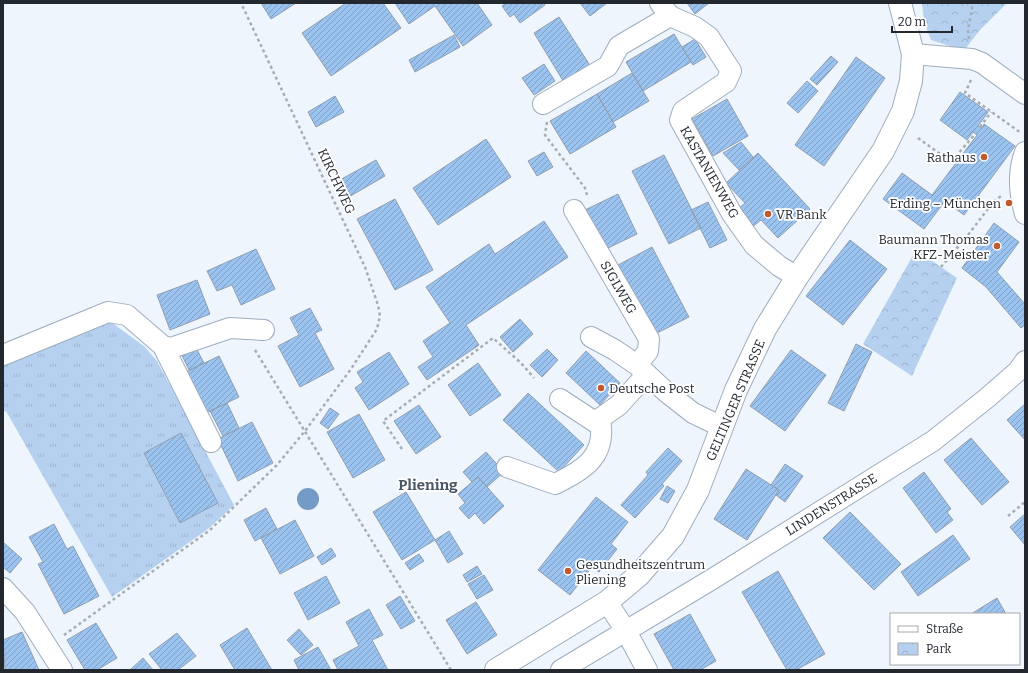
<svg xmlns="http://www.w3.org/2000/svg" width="1028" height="673" font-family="Bitter,serif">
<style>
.grass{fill:url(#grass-tufts)}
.park{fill:url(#park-crowns)}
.water{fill:#749ac6}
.building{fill:url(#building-hatch);stroke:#919fb0}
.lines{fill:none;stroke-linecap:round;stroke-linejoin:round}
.minor-casing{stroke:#9eadbe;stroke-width:22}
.major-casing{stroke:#9eadbe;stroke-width:24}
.path{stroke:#a7adb4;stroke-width:2.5;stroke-dasharray:3 3;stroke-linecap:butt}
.minor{stroke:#fff;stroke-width:20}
.major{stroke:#fff;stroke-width:22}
.poi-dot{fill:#c0592d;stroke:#fff;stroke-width:1.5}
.labels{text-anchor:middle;stroke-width:3.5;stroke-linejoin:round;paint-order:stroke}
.poi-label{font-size:13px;fill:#23282f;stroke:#fff;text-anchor:end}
.street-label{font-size:13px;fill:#23282f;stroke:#fff}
.quarter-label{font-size:15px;font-weight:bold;fill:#4a5766;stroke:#fff}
</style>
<defs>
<pattern id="grass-tufts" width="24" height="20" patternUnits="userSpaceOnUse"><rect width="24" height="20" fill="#b6d1f0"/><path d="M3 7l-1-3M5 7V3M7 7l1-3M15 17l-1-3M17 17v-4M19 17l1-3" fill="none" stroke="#9cb3ce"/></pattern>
<pattern id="park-crowns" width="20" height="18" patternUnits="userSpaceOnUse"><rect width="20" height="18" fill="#b6d1f0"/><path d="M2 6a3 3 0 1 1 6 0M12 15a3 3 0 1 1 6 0" fill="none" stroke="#9cb3ce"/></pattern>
<pattern id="building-hatch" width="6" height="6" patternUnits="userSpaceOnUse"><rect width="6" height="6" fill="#9bc3f0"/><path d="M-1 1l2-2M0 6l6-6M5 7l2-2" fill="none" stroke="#7e9ec3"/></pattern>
</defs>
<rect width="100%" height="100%" fill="#eef5fc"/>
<path class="grass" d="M111,322L145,347L157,361L234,505L208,529L112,597L6,411L3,412V365L96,324Z"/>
<path class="park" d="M922,3H1007L979,31L966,48L953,47L931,40L924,22Z
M916,250L957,278L912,376L863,344Z"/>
<path class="water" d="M297 499a11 11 0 1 1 22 0a11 11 0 1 1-22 0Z"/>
<path class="building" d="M261,3H296L271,19Z
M346,3H383L401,28L331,76L302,33Z
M395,3H477L492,25L463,46L435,6L409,24Z
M506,3H544L545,5L520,23L514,14L510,17L502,6Z
M580,3H607L590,16Z
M687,3H709L695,14Z
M559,17L591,67L565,84L534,33Z
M674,34L691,62L643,91L626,62Z
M454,35L460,47L415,72L409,60Z
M695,39L706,57L693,65L682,47Z
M831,56L838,62L817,85L810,79Z
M856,57L885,78L824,166L795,145Z
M544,64L555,81L534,95L522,78Z
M632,73L649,101L613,122L597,94Z
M807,81L818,91L798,113L787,103Z
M960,92L988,112L978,126L982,128L984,124L1015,146L964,215L945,201L924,229L883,199L902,173L932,195L977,135L973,132L967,140L940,120Z
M597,94L616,127L570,154L550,121Z
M335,96L344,112L316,127L308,112Z
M727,99L748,136L713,156L692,119Z
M486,139L511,177L438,225L413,188Z
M741,142L753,157L739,170L723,153Z
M544,152L553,167L537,176L528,161Z
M758,153L810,209L778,238L761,220L751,228L735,212L745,203L726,183Z
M664,155L701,228L669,244L632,171Z
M376,160L385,176L347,198L338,181Z
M618,194L637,234L604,250L585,210Z
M395,199L433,270L395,290L357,219Z
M708,202L727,240L710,248L691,210Z
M544,221L568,257L466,325L479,345L427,380L418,367L433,357L423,341L450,323L426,287L489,244L495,254Z
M994,223L1019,242L997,272L1025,304V325L1021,328L986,287L962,268Z
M850,240L887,269L843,325L806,296Z
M652,247L689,317L655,334L618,265Z
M256,249L275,289L241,305L232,285L217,291L207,271Z
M197,280L210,314L170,330L157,295Z
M310,308L322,330L315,333L334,369L300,387L278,346L299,335L290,318Z
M520,319L533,334L513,352L500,337Z
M856,344L872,352L844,411L828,403Z
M195,346L204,363L189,370L181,353Z
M547,349L558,360L542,377L530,365Z
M791,350L826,375L785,431L750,406Z
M586,351L620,383L600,405L566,373Z
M389,352L409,384L369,410L355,388L363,382L357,372Z
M219,356L239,397L206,413L186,372Z
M478,363L501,395L470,416L448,385Z
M528,393L584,445L559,472L503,420Z
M227,403L239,428L223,436L210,411Z
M1025,404V440L1007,420Z
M419,405L441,437L416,454L394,421Z
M330,408L339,414L328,429L320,423Z
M359,414L385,460L353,478L327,432Z
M252,422L273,463L238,481L218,439Z
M181,433L218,503L180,523L144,453Z
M971,438L1009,482L982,505L944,460Z
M668,448L682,461L662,484L664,486L635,518L621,505L648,475L646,472Z
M486,452L504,472L487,487L478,477L472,482L463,472Z
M785,464L803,476L785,502L776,495L779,490L771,485Z
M746,469L779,490L747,540L714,519Z
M924,472L951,509L947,512L953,520L936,533L903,488Z
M478,477L504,506L484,524L475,513L469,519L459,508L465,503L458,494Z
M667,486L675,491L668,503L660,499Z
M406,492L435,540L402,560L373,512Z
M596,497L628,522L611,544L617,549L599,572L592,567L570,595L538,570Z
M266,508L277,529L255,541L244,520Z
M850,512L901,564L874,590L823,538Z
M1025,514V545L1010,527Z
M295,520L314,556L280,574L261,538Z
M54,524L67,549L73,546L99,596L64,614L38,564L43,562L29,537Z
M449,531L463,554L448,563L435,540Z
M953,535L970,559L918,596L901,572Z
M3,542L22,559L10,573L3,567Z
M331,548L336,556L322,565L317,557Z
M419,554L424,561L410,570L405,563Z
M477,566L482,574L467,582L463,575Z
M778,571L825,654L796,670H787L742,592Z
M484,575L493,590L477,599L468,584Z
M326,576L340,603L308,620L294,593Z
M400,596L415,621L401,629L386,605Z
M997,598L1006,614H971Z
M476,602L497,635L467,654L446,620Z
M369,609L383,635L372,640L388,670H338L333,660L359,646L346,622Z
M690,614L716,661L700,670H674L654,634Z
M96,623L117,658L97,670H85L67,640Z
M247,628L272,670H235L220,645Z
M299,629L313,645L301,655L287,640Z
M22,632L39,670H5L3,640Z
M177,633L196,656L178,670H162L149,654Z
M318,647L331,670H299L294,660Z
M143,658L153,670H132L131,669Z"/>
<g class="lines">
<g class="minor-casing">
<path id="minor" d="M660,3L670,16L695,27L709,37L731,71L726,82L683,111L680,120L732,214L754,245L779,266L797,277
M913,54L972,59L982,63L1025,94
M543,104L608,66L619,46L670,16
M1025,152C1017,173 1019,193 1025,214
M574,210L649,339L648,351L637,365
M591,337L615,350L637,365L665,391L693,413L722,427
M163,346L211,442
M3,355L108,312L127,315L163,346L171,348L230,328L264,330
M560,399L595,422L619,405L647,374
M507,467L555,484C584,470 607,456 600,420
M3,588L25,612L62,670
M607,602L626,631L647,670
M561,670L714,578L933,441L987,398L1018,371L1025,361"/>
</g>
<g class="major-casing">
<path id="major" d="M496,670L607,602L639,575L673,536L698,490L736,390L765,329L797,277L883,151L903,111L911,81L913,54L900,3"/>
</g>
<path class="path" d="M969,39L968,30L973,3
M971,80L965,93L1021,133
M547,122L545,135L585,188L587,195
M980,127L991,112
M918,138L951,162L975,134
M941,267L968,235L994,201L1001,196
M255,350L451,670
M402,449L383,421L493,338L521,363L534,378
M1008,516L1025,502
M64,635L210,530L277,465L305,431L351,369L377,329L380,316L378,305L365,267L241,3"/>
<use href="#minor" class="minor"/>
<use href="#major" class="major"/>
</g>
<g class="poi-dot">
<circle cx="984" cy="157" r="4"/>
<circle cx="1009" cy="203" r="4"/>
<circle cx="768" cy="214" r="4"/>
<circle cx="997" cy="246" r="4"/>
<circle cx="601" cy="388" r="4"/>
<circle cx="568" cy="571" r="4"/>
</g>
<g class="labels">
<g class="poi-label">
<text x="976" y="162">Rathaus</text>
<text x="1001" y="208">Erding – München</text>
<text x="776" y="219" text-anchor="start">VR Bank</text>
<text x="989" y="244">Baumann Thomas<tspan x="989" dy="15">KFZ-Meister</tspan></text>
<text x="609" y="393" text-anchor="start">Deutsche Post</text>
<text x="576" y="569" text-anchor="start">Gesundheitszentrum<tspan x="576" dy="15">Pliening</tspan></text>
</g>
<g class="street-label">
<text transform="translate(710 172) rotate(60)" y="5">KASTANIENWEG</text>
<text transform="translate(337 181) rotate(65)" y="5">KIRCHWEG</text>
<text transform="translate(619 287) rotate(60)" y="5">SIGLWEG</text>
<text transform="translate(735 400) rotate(-67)" y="5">GELTINGER STRASSE</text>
<text transform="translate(831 504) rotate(-32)" y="5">LINDENSTRASSE</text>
</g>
<g class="quarter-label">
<text x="428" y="490">Pliening</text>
</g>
</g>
<rect width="1028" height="673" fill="none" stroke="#23282f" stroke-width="8"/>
<rect x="890" y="613" width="130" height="52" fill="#ffffff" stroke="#a7a9ac"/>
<rect x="898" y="626" width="20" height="6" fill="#ffffff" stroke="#a7a9ac"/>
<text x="926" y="633" font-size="12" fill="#23282f">Straße</text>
<rect x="898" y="643" width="20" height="12" fill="url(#park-crowns)" stroke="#a7a9ac"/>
<text x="926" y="653" font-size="12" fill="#23282f">Park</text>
<path d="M892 26v6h60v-6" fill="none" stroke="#23282f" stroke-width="2"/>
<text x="898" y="26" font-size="12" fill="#23282f" stroke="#ffffff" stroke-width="3" paint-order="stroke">20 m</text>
</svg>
